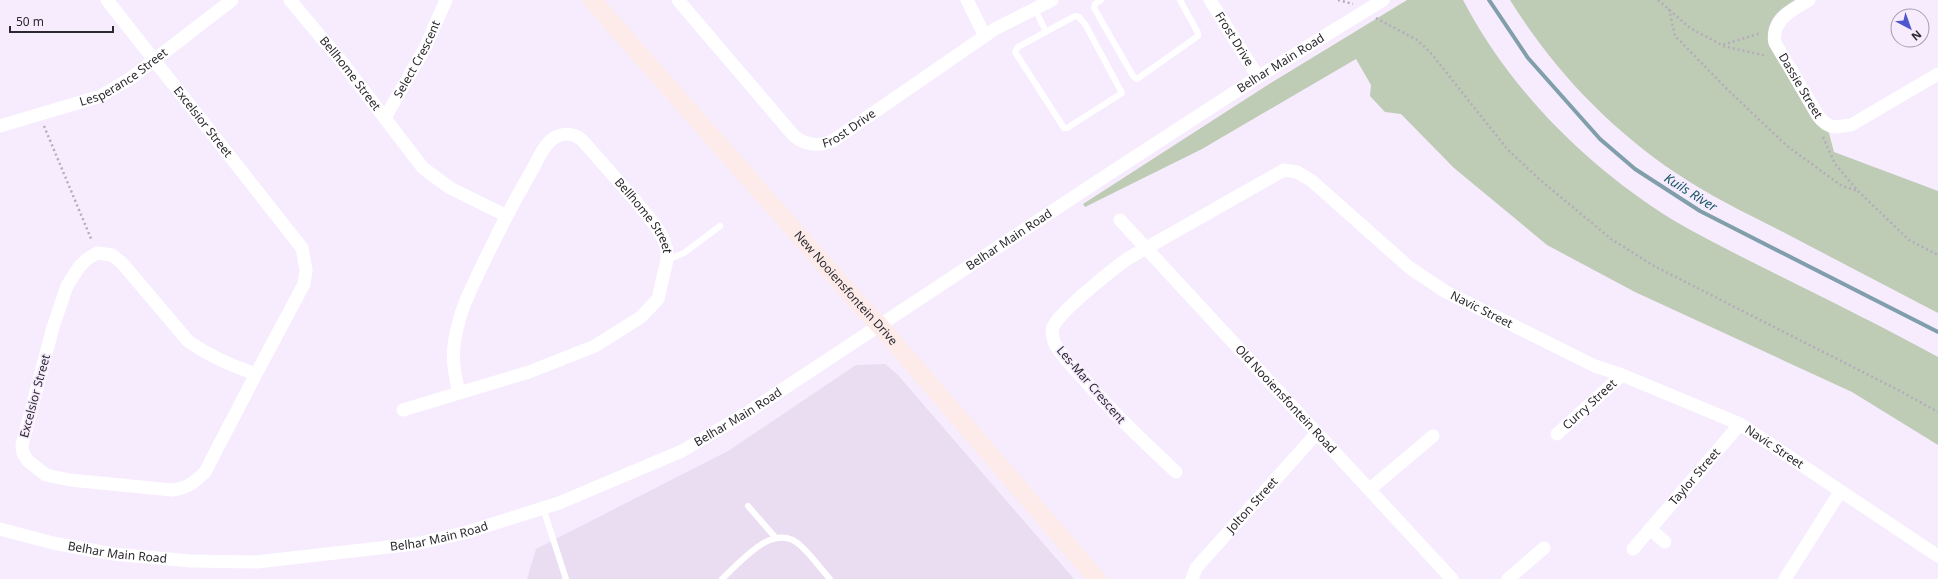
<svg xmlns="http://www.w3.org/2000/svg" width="1938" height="579" font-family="'Noto Sans',sans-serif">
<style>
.education{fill:#eaddf1}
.green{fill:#becbb5}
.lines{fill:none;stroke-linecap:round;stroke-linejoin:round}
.stream{stroke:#819faa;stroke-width:4}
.path{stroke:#b4acbb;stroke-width:2.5;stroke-dasharray:2 3;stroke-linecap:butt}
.lane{stroke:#fff;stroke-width:6}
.street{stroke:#fff;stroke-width:13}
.secondary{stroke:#fcebe9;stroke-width:18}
.labels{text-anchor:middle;stroke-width:3.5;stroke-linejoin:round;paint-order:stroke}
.street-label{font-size:12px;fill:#2c282f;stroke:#f6ecfe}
.water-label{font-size:13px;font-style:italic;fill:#175562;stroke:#f6ecfe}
</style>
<rect width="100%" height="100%" fill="#f6ecfe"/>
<path class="education" d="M885,364L897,374L1074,579H527L536,549L728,451L856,365Z"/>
<path class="green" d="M1407,0H1463C1510,90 1587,167 1673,220C1702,237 1732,252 1762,267C1821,297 1880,325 1938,357V445L1852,392L1635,292L1547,245L1454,168L1401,114L1385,112L1370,96L1371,85L1356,59L1202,149L1085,207L1083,204L1266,86Z
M1510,0H1795C1778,10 1766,20 1768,42L1812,119L1817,125L1829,133L1834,152L1938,191V313C1887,286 1836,260 1785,233C1748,214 1711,197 1676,173C1609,128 1553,69 1510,0Z"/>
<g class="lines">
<path class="stream" d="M1489,0L1528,58L1600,139L1635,169L1700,211L1938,332"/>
<path class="path" d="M1338,0L1353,4
M1658,0L1690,28L1722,45L1761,33
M1669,9L1675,36L1729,91L1787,146L1842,186L1858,191
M1376,18L1417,40L1430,52L1508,150L1538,178L1611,239L1654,266L1902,392L1938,412
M1723,46L1767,56
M44,126L92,241
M1823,137L1835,164L1858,191L1909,240L1938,255"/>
<path class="lane" d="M1101,0L1095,4L1094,8L1133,76L1137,79L1198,36V33L1180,0
M1035,9L1046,32
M1075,16L1079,17L1085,24L1122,93L1067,128H1064L1015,52L1018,47Z
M667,260L684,253L720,226
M748,506L775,537
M543,508L566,579
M722,579C742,561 774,520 801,546C812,556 820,568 830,579"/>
<g class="street">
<path id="s1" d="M107,0L302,248L306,270L304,284L256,374C232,366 209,356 188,341L122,263L112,255L97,253L87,259L79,267L67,286L53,327L22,445L23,453L28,461L46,475L70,480L172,490C187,488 194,483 205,472L256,374"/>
<path id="s2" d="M290,0L341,61L423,168L450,188L505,215"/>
<path id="s3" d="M678,0L794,136C807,146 819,147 834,140L995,29L1052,0"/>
<path d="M967,0L985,36"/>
<path id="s4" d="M1210,0L1258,77"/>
<path id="s5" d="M1809,0C1792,10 1771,20 1775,43L1819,117L1826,124L1834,127L1851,125L1938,74"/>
<path id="s6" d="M385,118L425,48L446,0"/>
<path id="s7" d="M0,126L101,96L131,78L232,0"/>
<path id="s8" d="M1120,220L1452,579"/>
<path id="s9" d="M403,410L459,393C452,364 451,350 459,321C463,304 472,287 480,270C496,236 513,203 532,170C538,160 544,144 554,138C565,132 573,133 582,140L634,199L655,225L663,238L667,250V260L658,299L641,317L595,346L529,372L459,393"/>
<path id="s10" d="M1557,434L1622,375"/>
<path id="s11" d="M1176,472C1143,441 1112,412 1082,377C1073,367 1062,357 1055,344C1053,339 1051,332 1053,327C1060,311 1112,270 1127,259L1284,170L1297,172L1312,181L1410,268L1446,292L1595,366L1622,375L1740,424L1938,556"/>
<path d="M1370,489L1433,436"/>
<path id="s12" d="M0,529L53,543L113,554L191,561L256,562L415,544L464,533L559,503L682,451L750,411L1098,181L1258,77L1383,0"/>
<path d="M1650,529L1665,542"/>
<path id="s13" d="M1633,549L1740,424"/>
<path id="s14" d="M1192,579L1196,568L1317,433"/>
<path d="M1508,579L1544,548"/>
<path d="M1785,579L1840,492"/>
</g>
<path class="secondary" id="s15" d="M592,0L860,305L880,326L1097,579"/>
</g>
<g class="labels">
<g class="street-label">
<text dy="4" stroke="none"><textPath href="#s4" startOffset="46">Frost Drive</textPath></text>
<text dy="4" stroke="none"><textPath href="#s6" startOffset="67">Select Crescent</textPath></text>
<text dy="4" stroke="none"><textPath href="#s12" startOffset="1416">Belhar Main Road</textPath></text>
<text dy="4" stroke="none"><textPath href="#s2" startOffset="95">Bellhome Street</textPath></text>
<text dy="4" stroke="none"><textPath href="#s7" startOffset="134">Lesperance Street</textPath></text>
<text dy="4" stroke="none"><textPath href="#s5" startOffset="109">Dassie Street</textPath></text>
<text dy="4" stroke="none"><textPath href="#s1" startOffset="155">Excelsior Street</textPath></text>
<text dy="4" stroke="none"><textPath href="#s3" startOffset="240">Frost Drive</textPath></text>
<text dy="4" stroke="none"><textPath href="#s9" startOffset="467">Bellhome Street</textPath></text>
<text dy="4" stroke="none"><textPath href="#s12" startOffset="1092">Belhar Main Road</textPath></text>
<text dy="4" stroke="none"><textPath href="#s15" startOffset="384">New Nooiensfontein Drive</textPath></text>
<text dy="4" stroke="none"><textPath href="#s11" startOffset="720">Navic Street</textPath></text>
<text transform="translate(1091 385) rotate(49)" y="4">Les-Mar Crescent</text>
<text transform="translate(35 396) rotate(-75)" y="4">Excelsior Street</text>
<text dy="4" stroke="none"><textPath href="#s8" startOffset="244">Old Nooiensfontein Road</textPath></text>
<text dy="4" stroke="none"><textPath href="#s10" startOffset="44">Curry Street</textPath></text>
<text dy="4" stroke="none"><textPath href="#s12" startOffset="768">Belhar Main Road</textPath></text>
<text dy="4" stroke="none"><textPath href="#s11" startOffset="1044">Navic Street</textPath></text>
<text dy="4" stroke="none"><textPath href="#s13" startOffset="95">Taylor Street</textPath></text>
<text dy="4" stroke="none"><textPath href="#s14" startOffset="96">Jolton Street</textPath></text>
<text dy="4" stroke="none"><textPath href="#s12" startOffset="444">Belhar Main Road</textPath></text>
<text dy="4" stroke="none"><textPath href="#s12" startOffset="120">Belhar Main Road</textPath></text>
</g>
<g class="water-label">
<text transform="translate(1691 192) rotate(32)" y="5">Kuils River</text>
</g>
</g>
<g transform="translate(1910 28) rotate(139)"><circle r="19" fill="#f6ecfe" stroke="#a59eab"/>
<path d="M0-3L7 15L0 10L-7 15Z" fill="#5057cd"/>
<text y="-6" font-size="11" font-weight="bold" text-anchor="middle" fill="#2c282f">N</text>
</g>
<path d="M10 26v6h103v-6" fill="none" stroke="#2c282f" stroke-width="2"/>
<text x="16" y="26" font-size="12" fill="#2c282f" stroke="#f6ecfe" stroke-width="3" paint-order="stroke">50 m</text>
</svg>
